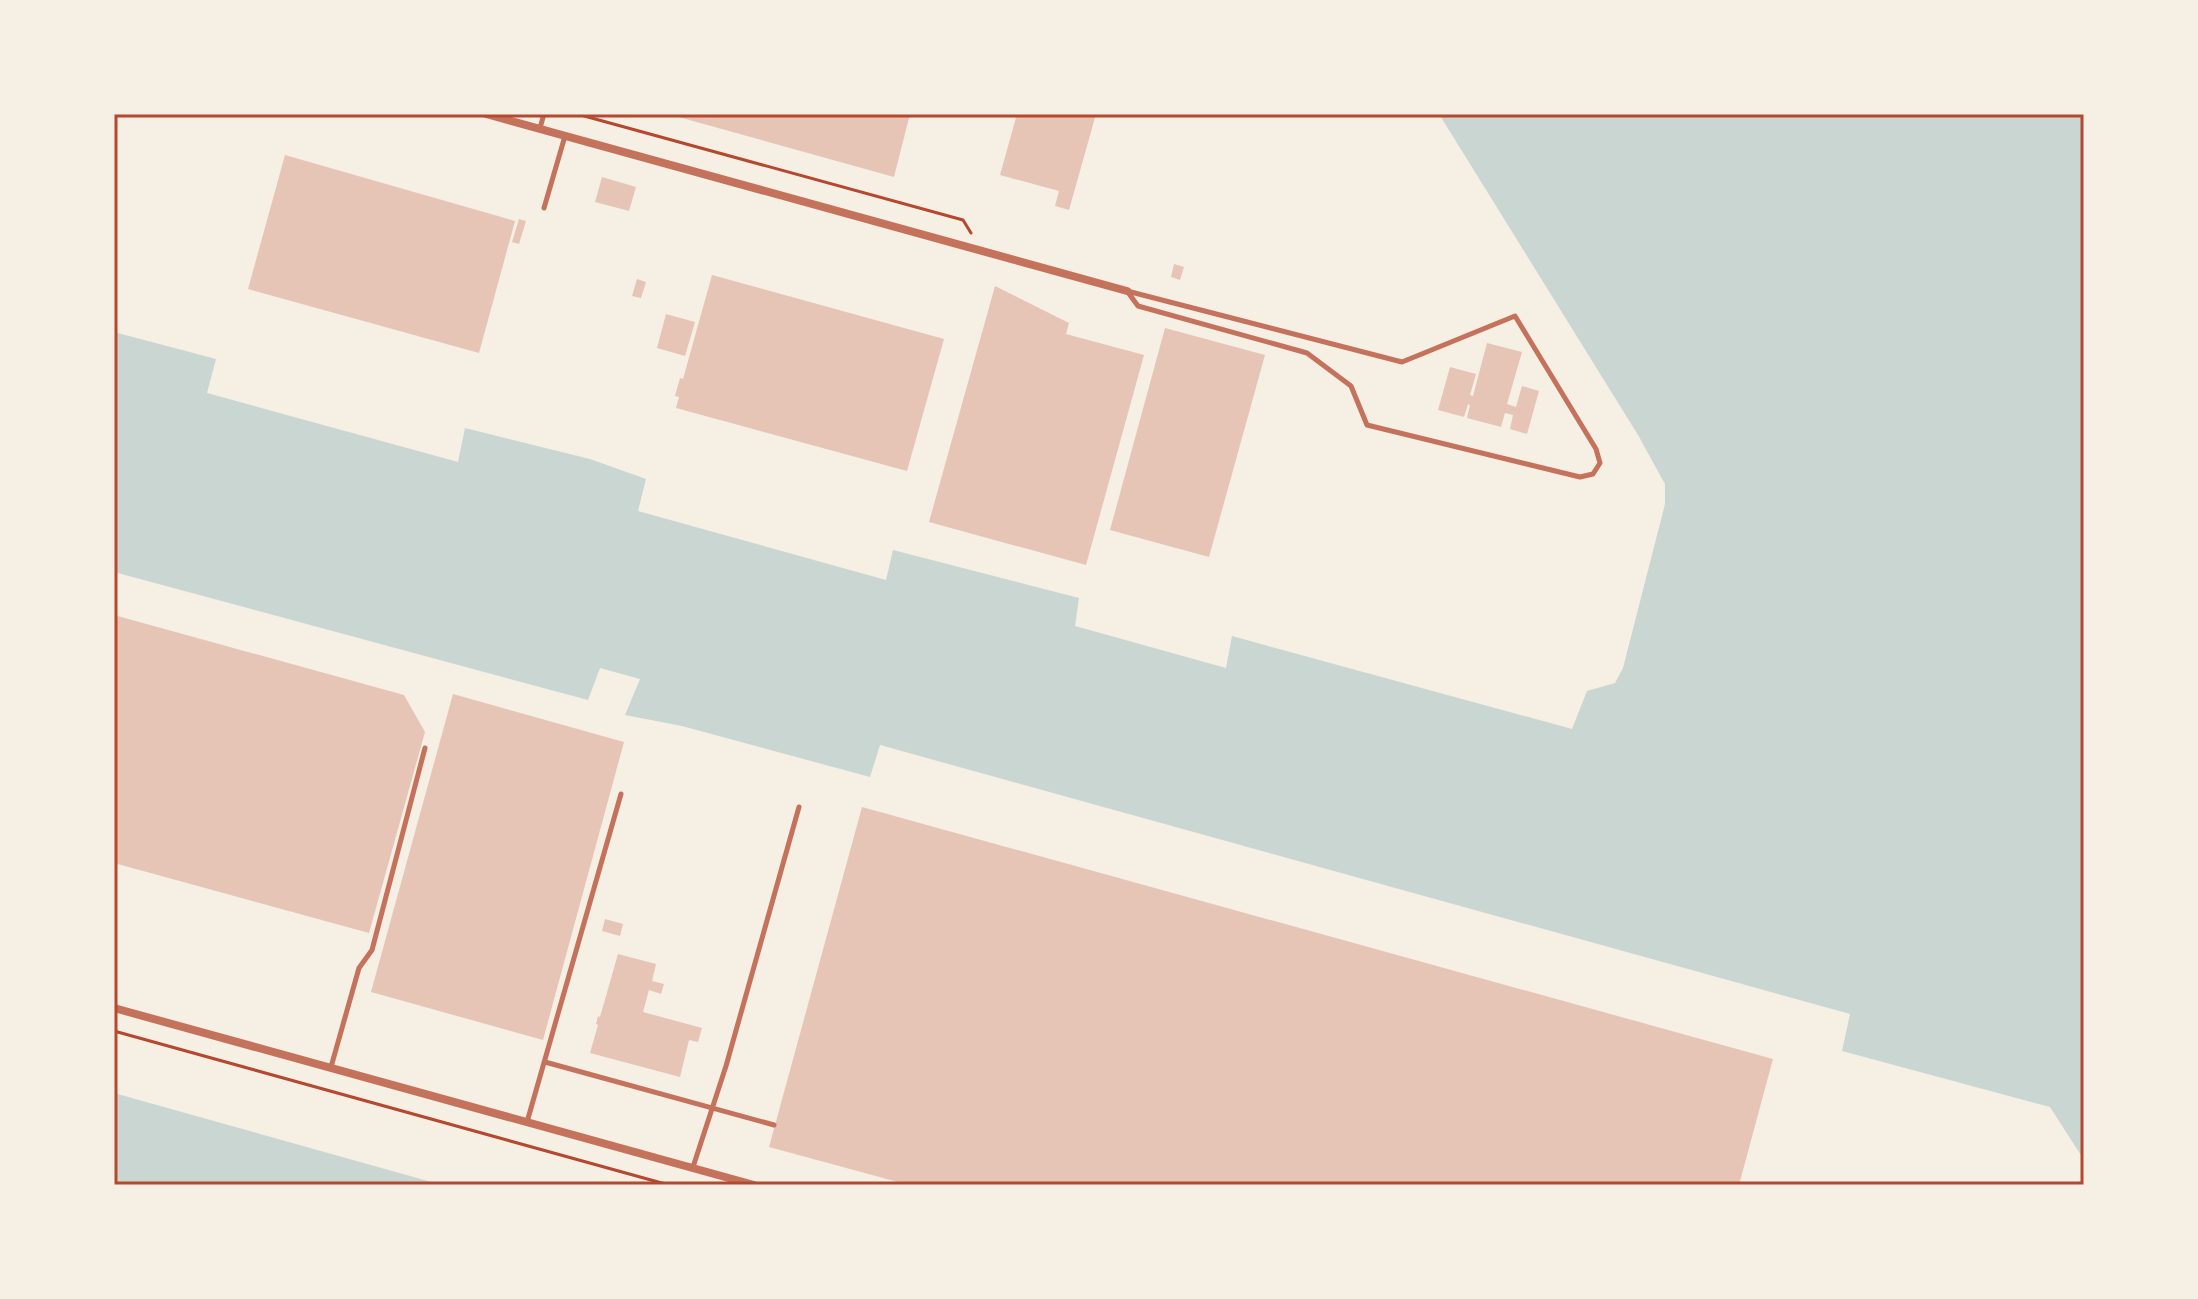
<svg xmlns="http://www.w3.org/2000/svg" width="2198" height="1299" font-family="Signika,sans-serif">
<style>
.water{fill:#c9d6d2}
.building{fill:#e6c5b7}
.lines{fill:none;stroke-linecap:round;stroke-linejoin:round}
.path{stroke:#b5482f;stroke-width:3}
.service{stroke:#c5725c;stroke-width:5}
.minor{stroke:#c5725c;stroke-width:8}
.neatline{fill:none;stroke:#b5482f;stroke-width:3}
</style>
<rect width="100%" height="100%" fill="#f6efe4"/>
<path class="water" d="M1439,114H2084V1160L2050,1107L1842,1051L1850,1014L880,745L870,777L682,726L625,715L640,679L600,668L588,700L114,572V332L216,359L207,393L458,462L465,428L590,459L646,479L638,511L886,580L893,550L1079,598L1075,626L1226,668L1232,636L1572,729L1587,691L1615,683L1623,668L1665,504V484L1638,435Z
M114,1093L442,1185H114Z"/>
<path class="building" d="M668,114H910L894,177Z
M1017,114H1096L1069,210L1055,206L1059,191L1000,175Z
M285,155L515,221L479,353L248,289Z
M602,177L636,187L629,211L595,202Z
M519,219L526,221L519,244L512,242Z
M1174,264L1184,267L1180,280L1171,277Z
M712,275L944,339L907,471L676,408L679,397L675,396L680,378L683,379Z
M637,279L646,282L641,298L632,296Z
M995,286L1069,323L1066,334L1144,355L1086,565L929,522Z
M666,314L695,322L685,356L657,348Z
M1165,328L1265,355L1209,557L1110,530Z
M1487,343L1522,352L1507,404L1516,407L1522,386L1539,391L1527,434L1510,429L1513,415L1505,413L1501,427L1467,418L1470,405L1468,404L1464,417L1438,410L1450,367L1476,374L1470,395L1473,396Z
M114,615L404,695L425,732L369,933L114,863Z
M453,694L624,742L543,1040L371,992Z
M862,807L1773,1059L1739,1185H909L769,1147Z
M605,919L623,924L620,936L602,931Z
M618,954L656,964L652,981L664,984L661,994L649,990L643,1012L702,1028L698,1042L689,1040L680,1077L590,1053L598,1025L596,1024L598,1016L600,1017Z"/>
<g class="lines">
<path class="path" d="M577,114L963,220L971,233
M114,1031L669,1185"/>
<path class="service" d="M540,128L544,114
M544,208L565,136
M1127,291L1402,362L1515,316L1596,449L1600,463L1593,474L1580,477L1367,425L1351,386L1307,353L1138,306Z
M545,1062L774,1125
M331,1067L359,968L372,950L425,748
M527,1122L621,794
M693,1167L726,1066L799,807"/>
<path class="minor" d="M486,114L1127,291
M114,1008L754,1185"/>
</g>
<rect width="2198" height="1299" fill="none" stroke="#f6efe4" stroke-width="232"/>
<rect x="116" y="116" width="1966" height="1067" class="neatline"/>
</svg>
